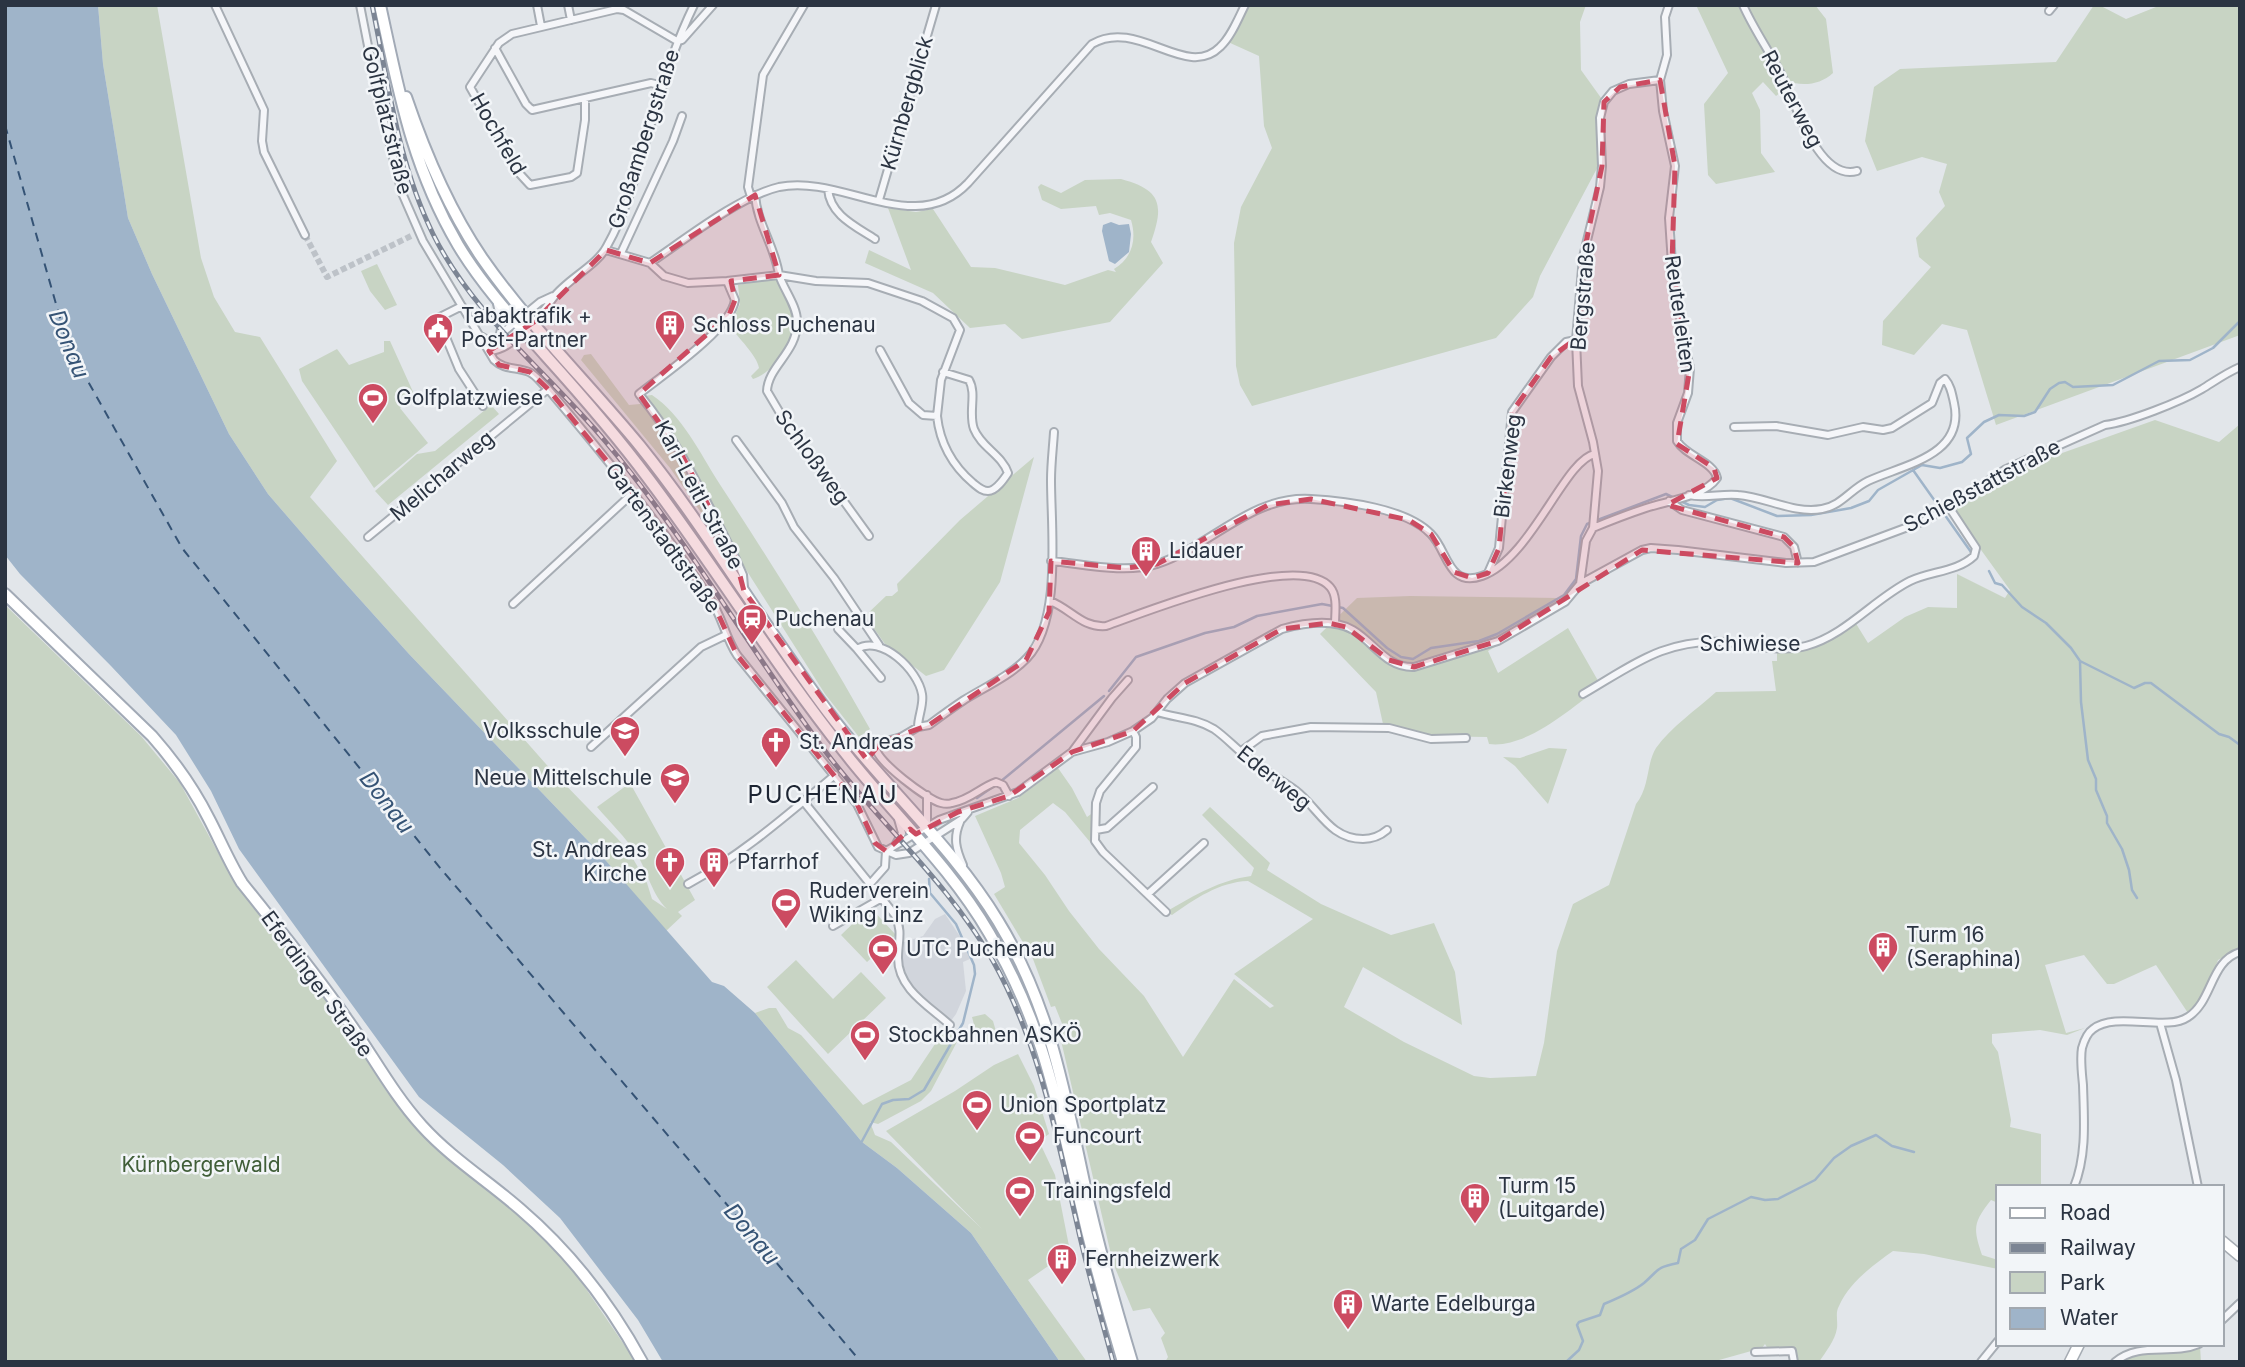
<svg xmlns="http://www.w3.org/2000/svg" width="2245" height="1367" font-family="Inter,sans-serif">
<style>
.built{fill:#d1d5dc}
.green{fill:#c8d4c4}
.water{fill:#9fb4c9}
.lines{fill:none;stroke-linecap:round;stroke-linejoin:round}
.stream{stroke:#9fb4c9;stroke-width:2.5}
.ferry{stroke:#355375;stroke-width:2;stroke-dasharray:9 7;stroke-linecap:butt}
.street-tunnel{stroke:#bdc2c8;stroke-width:6;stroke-dasharray:6 3;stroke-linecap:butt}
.street-casing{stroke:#a7adb4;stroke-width:10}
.secondary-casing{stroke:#a7adb4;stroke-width:13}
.primary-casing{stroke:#a2aab6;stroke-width:14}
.street{stroke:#f5f6f9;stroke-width:6}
.secondary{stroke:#fff;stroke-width:10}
.primary{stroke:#fff;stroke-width:10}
.rail-casing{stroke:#7c8594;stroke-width:5}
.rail{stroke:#f2f5f8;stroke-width:2.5;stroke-dasharray:8;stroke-linecap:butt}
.marked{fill:#cc4b61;fill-opacity:0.2;stroke:#cc4b61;stroke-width:5;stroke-dasharray:14 9;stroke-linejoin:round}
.labels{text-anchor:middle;stroke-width:5;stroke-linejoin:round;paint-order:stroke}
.street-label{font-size:21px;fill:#2b3442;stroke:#f2f5f8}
.poi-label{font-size:21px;fill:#2b3442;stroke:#f2f5f8;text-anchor:start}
.park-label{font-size:21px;fill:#405e38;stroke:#f2f5f8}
.water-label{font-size:23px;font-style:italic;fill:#355375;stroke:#f2f5f8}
.quarter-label{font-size:24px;letter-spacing:2px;fill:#1d2533;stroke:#f2f5f8}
</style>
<rect width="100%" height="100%" fill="#e2e6ea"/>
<path class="built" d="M945,914L963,941L970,959L963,962L966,991L956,1014L950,1022L908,982L902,961L904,942L923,936L935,919Z"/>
<path class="green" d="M98,5H157L201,258L214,297L235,332L260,337L337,461L310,497L553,772L617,838L628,850L647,883L652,899L667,909C652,895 648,872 636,853C625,837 610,822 597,807L630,783L695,900L678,912L682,916L666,931L593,846L409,654L338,575L268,494L229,434L152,274L128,218L103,64Z
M1248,5H1586L1580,22L1581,70L1604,102L1601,109L1603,157L1540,276L1533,297L1496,338L1252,406L1240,385L1236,366L1234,243L1241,207L1272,148L1264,126L1259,56L1228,42Z
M1696,5H1815L1826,19L1833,73C1822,83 1808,86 1794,83L1776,96L1763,82L1752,93L1760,110L1761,153L1775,172L1716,184L1708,175L1704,104L1728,73Z
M2094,5H2099L2126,19L2161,5H2240V335L1996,425L1967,330L1942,324L1914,355L1882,345L1883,321L1931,267L1919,257L1916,238L1945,206L1939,192L1947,164L1922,157L1877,171L1865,141L1874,87L1900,69L2056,62Z
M1121,179C1162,190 1164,205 1151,242L1163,263L1110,322L1022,339L1005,324L970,328L933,293L865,263L869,250L911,270L888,208L916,212L933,209L971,267L995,268L1065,285L1108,270L1116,272L1114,269C1132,258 1137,240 1131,220L1110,213L1099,215L1096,206L1061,209L1042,200L1038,187L1041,184L1061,193L1085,180Z
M377,264L397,305L385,310L370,291L361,271Z
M777,278C783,291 793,307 793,321C794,344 774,372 753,379L751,376L759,368C757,355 738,338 730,326L740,304L738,285Z
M384,341H390L414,394L400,408L428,443L374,488L302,381L299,369L337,349L349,365L384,352Z
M591,354L629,405L640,404L644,396L652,395C682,415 700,453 719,483C772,564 823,645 870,729L859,737L825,694L738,557L730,554L670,468L581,360L584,355Z
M491,405L499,414L388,505L375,491L417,454L435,451Z
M2155,420L2219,442L2240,424V949L2218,960L2206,993L2188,1013L2156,965L2114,984H2107L2084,955L2045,965L2066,1033L2085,1028L2067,1035L2040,1030L1992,1034V1043L1998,1052L2011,1120L2010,1127L2041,1134V1187H1998V1203L1991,1200C1973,1223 1973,1228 1982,1255L1998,1260V1269L1924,1254L1893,1251C1873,1265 1849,1283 1839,1306C1835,1313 1838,1320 1837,1328C1835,1341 1826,1351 1819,1362H1796L1793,1346L1792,1349H1768L1765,1344L1762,1348L1712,1362H1165L1168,1357L1161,1338L1165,1333L1150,1308L1133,1311L1113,1263L1059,1032L1063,1026L1055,1006L1051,1007L1033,959L994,894L1005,887L1001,873L975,816L1018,798L1058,768L1072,788L1087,817L1094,812L1092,839L1095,848L1065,812L1053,803L1020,830L1019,843L1045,875L1069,911L1099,949L1144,996L1183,1057L1234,979L1270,1008L1274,1006L1234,974L1313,919L1248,881C1219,882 1195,899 1172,915L1170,914L1169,910C1195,895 1220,880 1251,876L1254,868L1202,815L1210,807L1270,863L1267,870L1321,904L1391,935L1434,923L1455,972L1462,1025L1363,967L1344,1007L1404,1042L1474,1076L1490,1078L1536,1076L1544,1043L1557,951L1573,904L1609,885L1636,804C1650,787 1646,764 1656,748C1671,727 1696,710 1716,692L1776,691L1772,661H1777V651H1802L1855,622L1868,643L1905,617L1928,607L1957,608V574L2005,598L2010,590L1950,507L1992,478Z
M1034,457L1000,582L944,670L926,676L885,644L865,616L886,596H892L898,591L897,584L960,520Z
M1410,596L1558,598L1556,611L1488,651L1498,673L1568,628L1601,686C1572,708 1526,749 1489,744L1487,737L1424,736L1396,726L1383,724L1376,692L1320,634L1357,598Z
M5,605L141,736L180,783L227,869L340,1019L387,1092L433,1144L511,1205L569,1264L636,1362H5Z
M1549,748L1567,749L1548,804L1515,766L1503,757L1520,758Z
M870,907L896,935L867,962L841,935Z
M796,960L833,999L861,972L886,998L828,1054L767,987Z
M769,1008H776L788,1028L801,1035L863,1105L911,1080L947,1026L959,1038L931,1091L921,1101L878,1124L870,1122L875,1135L891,1142L982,1229L886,1131L955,1091L994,1065L1018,1054L1034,1086L1049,1134L1039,1141L1055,1175L1070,1251L1028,1280L1087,1362H1060L971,1233L897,1168L862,1142L755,1013Z
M985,1014L993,1021L999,1042L979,1044L972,1017Z
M2200,1346L2201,1362H2118L2129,1354Z"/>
<path class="water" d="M5,5H98L103,64L128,218L152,274L229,434L268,494L338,575L409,654L593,846L712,982L724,986L755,1013L862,1142L897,1168L971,1233L1060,1362H663L638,1320L560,1218L503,1165L419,1097L239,849L211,791L176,735L111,666L20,574L5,555Z
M1111,222L1119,225L1129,224L1131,234L1129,252L1115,264L1109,261L1102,231L1103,225Z"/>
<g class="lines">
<path class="stream" d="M1913,470L1971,552
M1989,571L1995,583L2002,585L2022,607L2046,623L2071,648L2080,661L2134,688L2145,683H2151L2219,734L2229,737L2240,745
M2080,661L2081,702L2088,760L2096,779V790L2107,816V823L2122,849L2129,870L2132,890L2137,898
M1109,691L1136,657L1205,633L1234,627L1257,616L1322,604L1343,608L1387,648L1401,657L1413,659L1431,648L1479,641L1497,634L1564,595L1576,579L1581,536L1587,524L1666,494L1689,505L1705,507L1717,500L1730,498L1777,516L1811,515L1851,508L1869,501L1878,490L1922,465L1940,468L1962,462L1971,454L1967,438L1984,422L1999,415L2024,416L2035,412L2050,389L2059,383L2065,382L2073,387L2113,385L2159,361L2190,360L2213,348L2240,321
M1000,782L1104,696
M977,798L994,786
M861,1143L882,1104L893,1100L909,1099L924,1090L963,1023L975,974L974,965L956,924L930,893L929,879
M1566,1362L1579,1350L1583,1341L1577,1325L1579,1322L1600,1315L1604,1304C1616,1299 1634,1291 1644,1283C1661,1268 1655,1268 1678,1263L1681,1249L1695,1240L1708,1219L1751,1197L1765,1200L1778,1199L1815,1180L1834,1158L1851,1146L1876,1135L1892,1146L1914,1152"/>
<path class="ferry" d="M5,125L68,346L182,548L441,869L861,1362"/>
<path class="street-tunnel" d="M305,235L327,277L411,236"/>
<g class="street-casing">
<path id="street" d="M215,5L264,110L262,141L264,152L305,235
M360,5L378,97L402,193L423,241L494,360C504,370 517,367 529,372C536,375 542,384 548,389C605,456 660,524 709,597C722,615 725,637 737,655L857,804L878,847L896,855L909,853L962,819L968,812
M537,5L541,26
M568,5L571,20
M1743,5C1754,30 1770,52 1782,76C1795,102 1819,182 1857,171
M2049,11L2054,5
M495,48L526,104L532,110L651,83L663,86
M585,98V120L577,173L571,177L530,185L519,173L470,87L499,43L512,34L617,9L624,10L677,41L682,40L713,5
M828,189C830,215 855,226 875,239
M755,195C757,224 775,246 779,275L816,281L868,283L922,301L953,318L960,330L941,380L937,416L923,415L909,403L880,350
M751,197L748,187L763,75L804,5
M879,200L936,5
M606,250L650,263L664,276L688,283L727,281L779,275C784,290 797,306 797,321C798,352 768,366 767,391L780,413L869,536
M621,253L673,141L682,116
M650,263C684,240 740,196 779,187C843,174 915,239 968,183L1092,44C1138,17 1186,81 1220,47C1231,37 1238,19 1245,5
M727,281L735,300C731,329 663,375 639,394C680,443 706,501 735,557L743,575L744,587
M497,304L502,324L500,334
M462,306L438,318L459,369L483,406
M479,335L489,341L495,339L540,302L553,296
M489,351C512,351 541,315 553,298C567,279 597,266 607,246C629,207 639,163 652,120C663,81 676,42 694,5
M937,416C940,444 953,466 973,483C978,487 982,491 988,491C996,491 1004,479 1008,473C1002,455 981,447 974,429C968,413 977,394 969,380L943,372
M736,440L782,503L794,527L834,578L879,645
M1689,495C1705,499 1722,493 1738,495C1766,497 1793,514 1822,509C1841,506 1851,489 1868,481C1902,465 1966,456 1954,403C1952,394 1951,386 1945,379L1940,383L1932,403L1892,428L1883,430L1863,427L1828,435L1776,426L1734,427
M1669,501L1682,510L1784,537L1794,547L1798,563
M1593,528C1610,521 1628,514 1646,508C1666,501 1704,497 1717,478C1714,462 1686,456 1677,441V423L1688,393L1690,368L1682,333L1672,264L1669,218L1675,166L1663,111L1660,80
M368,537L548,389
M1051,561C1084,564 1124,574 1157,564C1210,547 1251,495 1311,499C1345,501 1406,508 1431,534C1448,551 1448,588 1482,576C1531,559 1565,459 1595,454
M1488,573L1499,548L1512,412L1551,357L1566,342L1576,340
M1580,584L1586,541L1593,528L1598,471L1593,442L1578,386L1576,340L1583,257L1600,187L1602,166L1600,118L1604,102L1613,91L1629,84L1660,80L1667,55L1665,17L1669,5
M1050,601C1071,609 1082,628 1106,626C1146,612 1298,550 1330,587C1338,596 1335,613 1335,624
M513,604L633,493
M838,629L857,649C881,634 918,670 922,694C924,705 918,716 918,727
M857,649L881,678
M1583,694C1633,665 1665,638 1726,642C1751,644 1780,653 1806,646C1846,635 1874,599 1910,581C1931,571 1957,572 1974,556L1976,548L1949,507
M1157,712C1176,718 1196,718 1214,729C1227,738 1238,751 1251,760C1265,771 1281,780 1295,790C1319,808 1329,839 1363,839C1372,839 1380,836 1387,830
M1133,731L1136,737V747L1100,791L1096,803L1095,841L1103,852L1166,912
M591,747L701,647L726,635
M1072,752L1112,698L1128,680
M1240,752L1262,736L1311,727L1389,728L1431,739L1466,738
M927,795V827
M1009,796L1003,785L996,782C981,787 970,800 952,803C949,804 945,804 941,803C928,800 876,761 876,748L880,743L901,737L918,727L929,725C941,716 952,708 964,700C985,687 1010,676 1027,658C1062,621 1051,530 1051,480C1051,464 1053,448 1054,432
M804,802L895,915C903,931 898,942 898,958C898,989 929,1006 950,1025
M960,822C953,838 956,849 963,865
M1096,830L1107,828L1153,787
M896,844L902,833L898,819
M886,851L939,820L1018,792L1072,752L1108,742L1133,731L1152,718L1167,699L1185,683L1282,629C1304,623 1332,618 1353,630C1375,643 1386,668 1414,667L1498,641L1565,602L1580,584L1642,550L1651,548L1678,550L1786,563L1814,562L1924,521L1949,507L2006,469L2105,425C2129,422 2180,402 2202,389C2215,381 2226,373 2240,367
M688,884C742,855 788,814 835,775
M870,884L885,867L886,851
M1149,893L1204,843
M833,926L882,898
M2160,1023L2176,1080L2198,1187
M2074,1187C2087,1155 2084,1119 2083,1085C2082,1074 2080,1059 2082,1048C2084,1041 2087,1033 2093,1029C2116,1011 2166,1032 2188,1017C2213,1001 2210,961 2240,952
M2222,1320L2240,1303
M1755,1352L1792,1351L1794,1362
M1981,1362L1998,1341
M2115,1362C2140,1341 2171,1356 2199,1344"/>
</g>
<g class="secondary-casing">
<path id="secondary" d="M2222,1241L2240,1256
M2070,1362L2079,1344"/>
</g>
<g class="primary-casing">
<path id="primary" d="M380,5C399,92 412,167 458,245C482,285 515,321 546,356C582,396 616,435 648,478C716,568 775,665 846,754C893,814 950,866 989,933C1041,1020 1056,1097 1078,1193C1091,1250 1106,1306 1123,1362
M406,97C425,153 448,208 482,258C527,323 589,384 640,446C710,533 766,631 834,720C887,789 953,847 998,921C1049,1004 1064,1089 1084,1182C1097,1242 1114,1302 1132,1362
M5,594L152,736C174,761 194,789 209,819C220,840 229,862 242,883C277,927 314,971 346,1018C372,1054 392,1093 422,1126C451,1158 488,1181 520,1209C569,1251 611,1305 642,1362"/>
</g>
<use href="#street" class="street"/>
<use href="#secondary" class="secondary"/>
<use href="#primary" class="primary"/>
<g class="rail-casing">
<path id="rail" d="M372,5C388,82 398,163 433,234C473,315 548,373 605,441C687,538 749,649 825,751C879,823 948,882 993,961C1039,1043 1056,1133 1077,1224C1087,1270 1101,1316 1113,1362"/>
</g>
<use href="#rail" class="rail"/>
</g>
<path class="marked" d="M1660,80L1675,166L1672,264L1690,368L1677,444L1714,468L1717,478L1667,505L1784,537L1794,547L1798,563L1642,550L1498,641L1414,667L1389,660L1346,627L1328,623L1282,629L1185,683L1133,731L1072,752L1009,796L958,812L916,834L910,829L886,851L875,843L857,804L737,655L713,603L633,493L548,389L530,372L499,365L489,351L534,322L606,250L650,263L755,195L779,275L731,281L735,300L729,315L639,394L682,455L735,557L744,591L867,760L880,743L929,725L1026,660L1049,612L1051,561L1126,568L1157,564L1268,505L1311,499L1409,520L1431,534L1454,572L1472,578L1488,573L1499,548L1512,412L1551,357L1577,338L1583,257L1602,166L1604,102L1620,87Z"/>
<defs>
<g id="building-pin" transform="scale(1.575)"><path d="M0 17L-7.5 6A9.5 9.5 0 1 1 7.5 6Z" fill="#cc4b61" stroke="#f2f5f8"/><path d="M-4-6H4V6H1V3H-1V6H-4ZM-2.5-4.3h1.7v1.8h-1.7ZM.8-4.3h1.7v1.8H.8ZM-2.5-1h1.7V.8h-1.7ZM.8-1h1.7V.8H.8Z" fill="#fff"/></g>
<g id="civic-pin" transform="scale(1.575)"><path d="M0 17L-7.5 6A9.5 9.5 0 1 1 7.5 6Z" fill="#cc4b61" stroke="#f2f5f8"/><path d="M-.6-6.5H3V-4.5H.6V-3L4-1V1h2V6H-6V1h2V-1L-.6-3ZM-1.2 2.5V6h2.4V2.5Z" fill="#fff"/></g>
<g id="stadium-pin" transform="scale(1.575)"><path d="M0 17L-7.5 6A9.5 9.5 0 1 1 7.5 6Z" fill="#cc4b61" stroke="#f2f5f8"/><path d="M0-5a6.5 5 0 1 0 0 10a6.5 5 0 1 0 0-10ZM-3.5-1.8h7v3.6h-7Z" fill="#fff"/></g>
<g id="station-pin" transform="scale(1.575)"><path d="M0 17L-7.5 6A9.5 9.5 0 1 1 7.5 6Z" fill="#cc4b61" stroke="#f2f5f8"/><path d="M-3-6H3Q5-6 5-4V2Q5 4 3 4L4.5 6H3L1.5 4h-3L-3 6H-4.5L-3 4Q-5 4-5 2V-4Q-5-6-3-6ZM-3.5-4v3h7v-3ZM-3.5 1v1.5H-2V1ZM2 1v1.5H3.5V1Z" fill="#fff"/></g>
<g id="school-pin" transform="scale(1.575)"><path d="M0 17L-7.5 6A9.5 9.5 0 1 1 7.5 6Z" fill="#cc4b61" stroke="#f2f5f8"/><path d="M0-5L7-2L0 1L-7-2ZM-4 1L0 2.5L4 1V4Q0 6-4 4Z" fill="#fff"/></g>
<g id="church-pin" transform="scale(1.575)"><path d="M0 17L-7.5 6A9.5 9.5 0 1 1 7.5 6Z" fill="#cc4b61" stroke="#f2f5f8"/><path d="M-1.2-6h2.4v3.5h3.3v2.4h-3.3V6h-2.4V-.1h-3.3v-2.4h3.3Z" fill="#fff"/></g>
</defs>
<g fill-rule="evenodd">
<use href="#building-pin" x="670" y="325"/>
<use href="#civic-pin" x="438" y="328"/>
<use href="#stadium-pin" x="373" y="398"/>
<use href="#building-pin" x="1146" y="551"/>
<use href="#station-pin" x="752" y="619"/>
<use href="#school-pin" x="625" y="731"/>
<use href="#church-pin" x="776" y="742"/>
<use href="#school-pin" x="675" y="778"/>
<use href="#church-pin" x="670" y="862"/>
<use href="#building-pin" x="714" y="862"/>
<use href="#stadium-pin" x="786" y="903"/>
<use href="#building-pin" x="1883" y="947"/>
<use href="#stadium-pin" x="883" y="949"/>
<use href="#stadium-pin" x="865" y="1035"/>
<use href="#stadium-pin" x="977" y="1105"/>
<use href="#stadium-pin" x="1030" y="1136"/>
<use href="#stadium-pin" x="1020" y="1191"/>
<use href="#building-pin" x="1475" y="1198"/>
<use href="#building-pin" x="1062" y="1259"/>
<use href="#building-pin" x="1348" y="1304"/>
</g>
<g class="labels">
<g class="street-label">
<text transform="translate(1792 99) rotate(62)" y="7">Reuterweg</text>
<text transform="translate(907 103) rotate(-74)" y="7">Kürnbergblick</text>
<text transform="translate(387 120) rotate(76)" y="7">Golfplatzstraße</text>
<text transform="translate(498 134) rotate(60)" y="7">Hochfeld</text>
<text transform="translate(644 139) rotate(-72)" y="7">Großambergstraße</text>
<text transform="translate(1583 296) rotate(-85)" y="7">Bergstraße</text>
<text transform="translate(1680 314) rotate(82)" y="7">Reuterleiten</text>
<text transform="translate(812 457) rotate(54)" y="7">Schloßweg</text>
<text transform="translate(1508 466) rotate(-83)" y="7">Birkenweg</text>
<text transform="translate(442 476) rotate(-40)" y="7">Melicharweg</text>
<text transform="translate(1982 486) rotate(-28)" y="7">Schießstattstraße</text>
<text transform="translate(699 495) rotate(62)" y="7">Karl-Leitl-Straße</text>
<text transform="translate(663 538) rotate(54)" y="7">Gartenstadtstraße</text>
<text x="1750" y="651">Schiwiese</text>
<text transform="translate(1274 778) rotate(39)" y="7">Ederweg</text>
<text transform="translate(317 984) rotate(54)" y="7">Eferdinger Straße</text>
</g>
<g class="poi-label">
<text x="461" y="323">Tabaktrafik +<tspan x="461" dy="24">Post-Partner</tspan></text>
<text x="693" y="332">Schloss Puchenau</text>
<text x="396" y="405">Golfplatzwiese</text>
<text x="1169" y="558">Lidauer</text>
<text x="775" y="626">Puchenau</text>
<text x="602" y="738" text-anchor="end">Volksschule</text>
<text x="799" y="749">St. Andreas</text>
<text x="652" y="785" text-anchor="end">Neue Mittelschule</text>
<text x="647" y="857" text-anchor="end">St. Andreas<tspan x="647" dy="24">Kirche</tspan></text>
<text x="737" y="869">Pfarrhof</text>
<text x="809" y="898">Ruderverein<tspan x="809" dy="24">Wiking Linz</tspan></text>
<text x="1906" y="942">Turm 16<tspan x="1906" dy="24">(Seraphina)</tspan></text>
<text x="906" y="956">UTC Puchenau</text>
<text x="888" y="1042">Stockbahnen ASKÖ</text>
<text x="1000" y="1112">Union Sportplatz</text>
<text x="1053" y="1143">Funcourt</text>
<text x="1498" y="1193">Turm 15<tspan x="1498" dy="24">(Luitgarde)</tspan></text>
<text x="1043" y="1198">Trainingsfeld</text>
<text x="1085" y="1266">Fernheizwerk</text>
<text x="1371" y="1311">Warte Edelburga</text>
</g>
<g class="park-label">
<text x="201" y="1172">Kürnbergerwald</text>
</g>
<g class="water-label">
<text transform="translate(69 344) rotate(68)" y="8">Donau</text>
<text transform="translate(387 802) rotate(52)" y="8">Donau</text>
<text transform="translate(752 1234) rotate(50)" y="8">Donau</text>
</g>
<g class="quarter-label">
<text x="823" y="803">PUCHENAU</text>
</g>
</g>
<rect width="2245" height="1367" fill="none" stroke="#2b3442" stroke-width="14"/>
<rect x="1996" y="1185" width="228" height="161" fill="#f2f5f8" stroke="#a2a8af" stroke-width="2"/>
<rect x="2010" y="1208" width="35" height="10" fill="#ffffff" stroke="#a2a8af" stroke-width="2"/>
<text x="2060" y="1220" font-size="21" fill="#2b3442">Road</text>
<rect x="2010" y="1243" width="35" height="10" fill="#7c8594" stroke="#a2a8af" stroke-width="2"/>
<text x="2060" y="1255" font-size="21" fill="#2b3442">Railway</text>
<rect x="2010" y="1272" width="35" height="21" fill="#c8d4c4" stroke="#a2a8af" stroke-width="2"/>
<text x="2060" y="1290" font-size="21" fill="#2b3442">Park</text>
<rect x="2010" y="1308" width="35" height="21" fill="#9fb4c9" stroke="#a2a8af" stroke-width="2"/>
<text x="2060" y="1325" font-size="21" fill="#2b3442">Water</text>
</svg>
